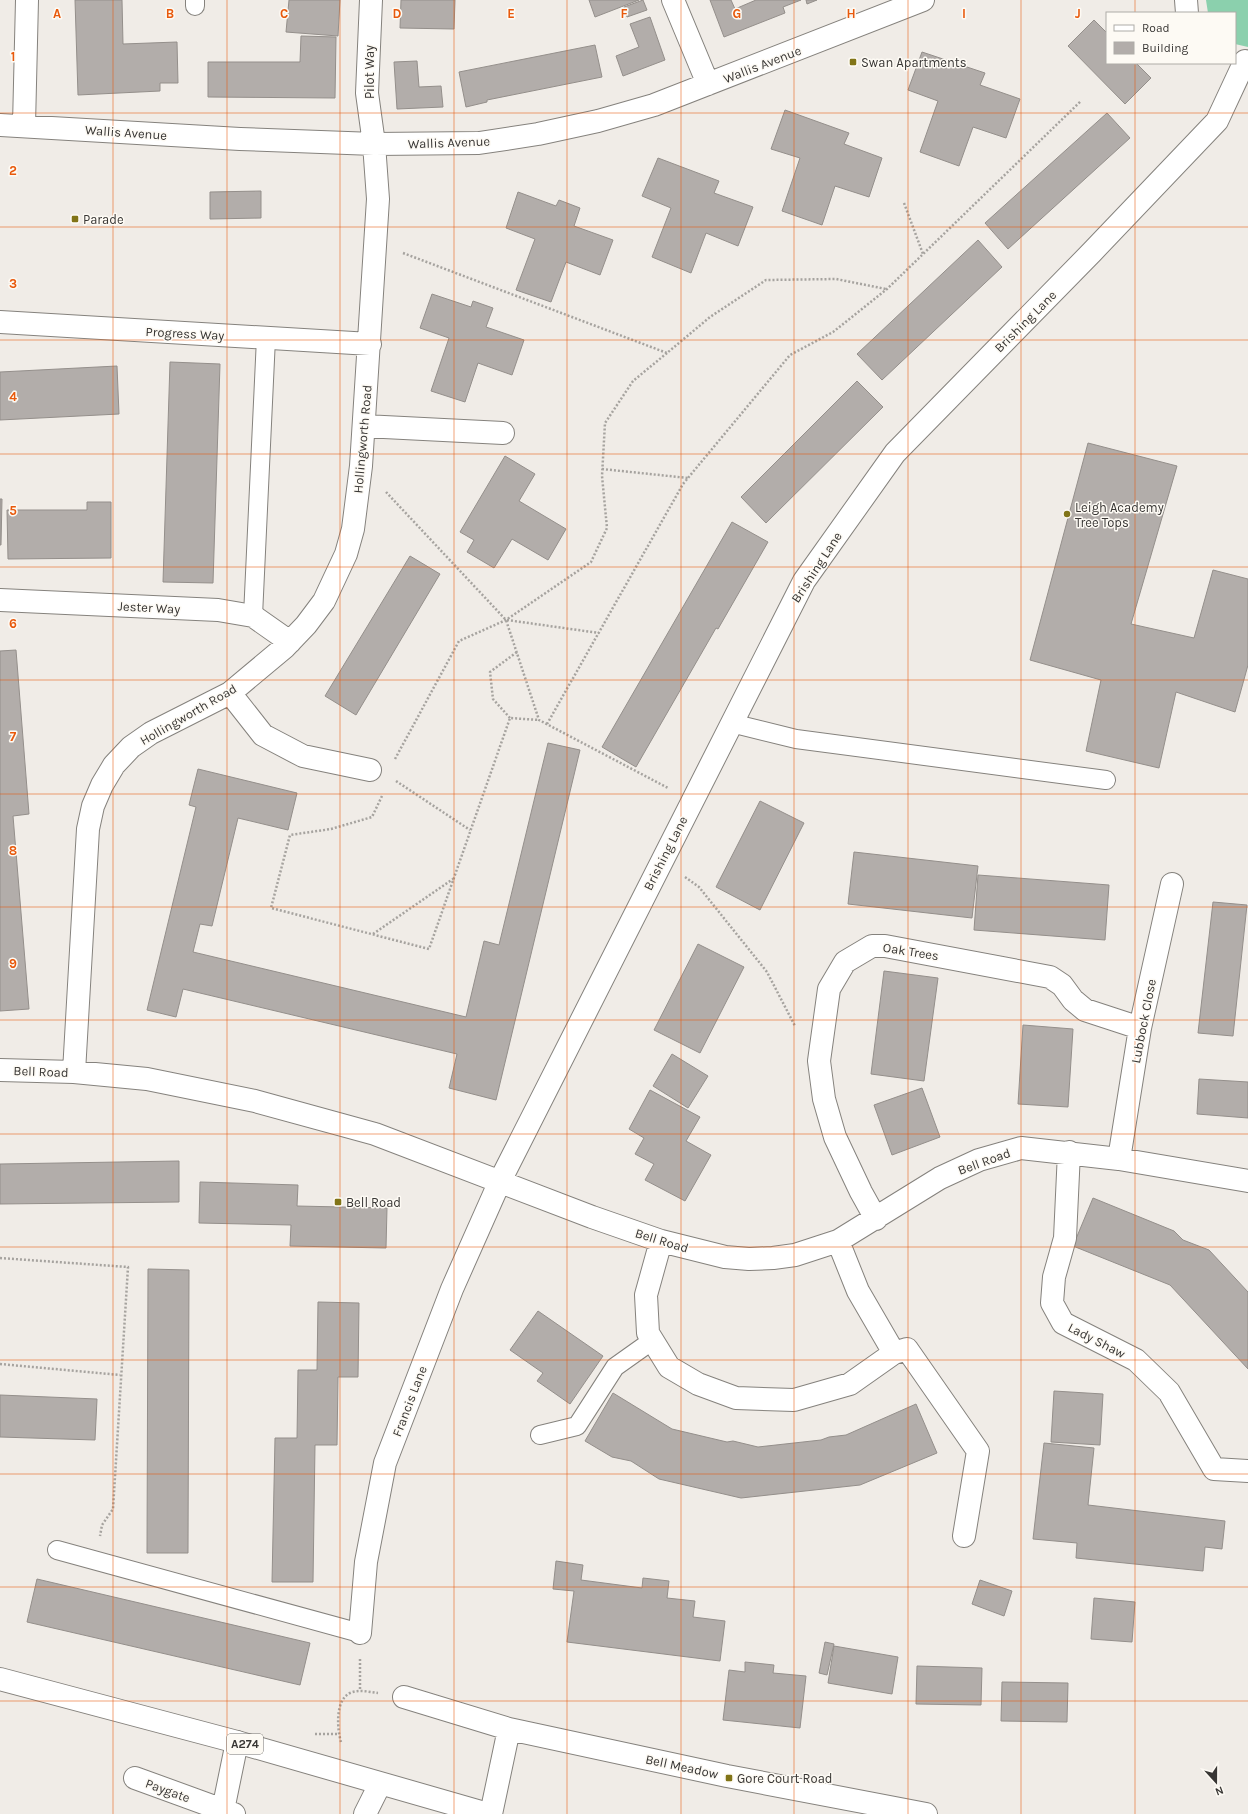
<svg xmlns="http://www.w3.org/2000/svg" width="1248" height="1814" font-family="Karla,sans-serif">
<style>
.green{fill:#8bd0ad}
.building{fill:#b2adaa;stroke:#948f8b}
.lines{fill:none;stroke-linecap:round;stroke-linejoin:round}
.service-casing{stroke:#85827d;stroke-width:20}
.minor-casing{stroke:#85827d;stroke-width:24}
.primary-casing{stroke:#85827d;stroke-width:24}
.path{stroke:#a6a39f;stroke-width:2.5;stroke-dasharray:2 2;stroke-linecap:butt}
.service{stroke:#fff;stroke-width:18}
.minor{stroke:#fff;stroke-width:22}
.primary{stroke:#fff;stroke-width:22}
.grid{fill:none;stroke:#e8590c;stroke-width:1;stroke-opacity:0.55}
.poi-dot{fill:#817417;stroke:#fdfaf4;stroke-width:1.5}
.labels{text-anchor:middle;stroke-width:3;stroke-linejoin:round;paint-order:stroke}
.shield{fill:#fdfaf4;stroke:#73716e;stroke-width:1}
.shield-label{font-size:12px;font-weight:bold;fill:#383634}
.poi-label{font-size:13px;fill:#383634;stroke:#fdfaf4;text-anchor:start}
.street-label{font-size:13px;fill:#383634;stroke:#fdfaf4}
.grid-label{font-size:13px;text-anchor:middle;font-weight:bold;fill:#e8590c;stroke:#fdfaf4;stroke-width:3;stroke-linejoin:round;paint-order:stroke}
</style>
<rect width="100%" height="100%" fill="#f0ece7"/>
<path class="green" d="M1206,0H1248V47L1235,44V13H1208Z"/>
<path class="building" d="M75,0H122L123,44L177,42L178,83H160V91L78,95Z
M289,0H340L338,36L286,32Z
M401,0H455L454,29L400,28Z
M589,0H639L595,17Z
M643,0L647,10L627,17L624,7Z
M710,0H731L735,9L756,0H801L783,7L785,13L724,37Z
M806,0H817L807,4Z
M650,17L665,60L623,76L616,56L639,47L630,24Z
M1094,20L1107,33V63H1136L1151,78L1125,104L1068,46Z
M301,36L336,37L335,98L208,97V62H300Z
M595,45L602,77L487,100V102L466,107L459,72Z
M922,52L985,73L980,85L1020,99L1006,138L973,127L959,166L920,152L938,101L908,90Z
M417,61L419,87L441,86L443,107L397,109L394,62Z
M785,110L849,133L844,144L882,158L869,197L835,186L822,225L782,211L800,158L771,149Z
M1107,113L1130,138L1008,249L985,223Z
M658,158L719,181L714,193L753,207L738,246L706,233L691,273L652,257L671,208L642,196Z
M261,191V218L210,219V192Z
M518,192L556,206L559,200L580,208L574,226L613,240L600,275L566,262L551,302L516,290L535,239L506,228Z
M978,240L1002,267L882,380L857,354Z
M432,294L471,307L473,301L493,308L486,327L524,340L512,375L478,363L465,402L431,391L449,338L420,328Z
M170,362L220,364L213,583L163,582Z
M117,366L119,414L0,420V372Z
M857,381L883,407L766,523L741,497Z
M1088,443L1177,466L1131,624L1194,638L1213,570L1248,579V665L1235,712L1176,692L1159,768L1086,751L1101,680L1030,660Z
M505,456L535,474L519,501L566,529L548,560L512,539L494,568L467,552L474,540L460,532Z
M0,499H2L1,545H0Z
M87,502H111V558L8,559L7,510H87Z
M732,522L768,542L718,629L716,628L636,767L602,747Z
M410,556L440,574L356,715L325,696Z
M16,650L29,814L13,816L29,1009L0,1011V651Z
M548,743L580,750L496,1100L449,1088L457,1054L183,989L176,1017L147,1010L196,807L189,805L198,769L297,793L288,830L238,818L212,926L200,924L193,952L466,1017L484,941L499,945Z
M760,801L804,823L760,910L716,887Z
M854,852L978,866L972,918L848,904Z
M978,875L1109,885L1105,940L974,930Z
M1213,902L1247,905L1233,1036L1198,1033Z
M698,944L744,967L700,1053L654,1030Z
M884,971L938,978L924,1081L871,1074Z
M1023,1025L1073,1029L1068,1107L1018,1104Z
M672,1054L708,1076L688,1108L653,1086Z
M1199,1079L1248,1082V1118L1197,1114Z
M922,1088L940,1137L892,1155L874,1105Z
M650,1090L700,1117L686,1141L711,1155L685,1201L645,1180L654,1164L635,1154L644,1138L629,1129Z
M179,1161V1202L0,1204V1164Z
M200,1182L298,1185L297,1206L387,1208L386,1248L290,1246L291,1225L199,1223Z
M1093,1198L1174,1231L1183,1240L1209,1250L1248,1292V1369L1170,1285L1073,1246Z
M148,1269L189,1270L188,1553H147Z
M318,1302L359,1303L358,1377H338L337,1445H315L313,1582H272L275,1438H297L298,1370H317Z
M538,1311L603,1356L570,1404L537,1381L543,1373L510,1350Z
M1054,1391L1103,1394L1100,1445L1051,1442Z
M613,1393L672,1429L727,1442L733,1441L758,1447L821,1440L829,1437L846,1435L916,1404L937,1453L860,1485L741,1498L659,1479L631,1461L612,1457L585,1441Z
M0,1395L97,1399L95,1440L0,1437Z
M1044,1443L1094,1448L1088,1505L1225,1521L1222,1549L1205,1547L1203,1571L1076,1558L1077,1543L1033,1539Z
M556,1561L583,1565L581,1580L642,1588L643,1578L669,1581L667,1598L695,1601L693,1617L725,1621L720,1661L567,1642L574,1591L553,1589Z
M37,1579L310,1643L300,1685L27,1622Z
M980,1580L1012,1591L1004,1616L972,1604Z
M1094,1598L1135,1602L1132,1642L1091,1639Z
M825,1642L834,1644L827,1675L819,1673Z
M834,1646L898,1657L892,1694L828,1683Z
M745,1662L774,1665L773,1673L806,1676L800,1728L723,1720L729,1670L745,1672Z
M917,1666L982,1668L981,1705L916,1704Z
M1002,1682L1068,1683L1067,1722L1001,1721Z"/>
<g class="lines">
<g class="service-casing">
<path id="service" d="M195,6V0
M253,616L266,338
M731,723L796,739L1106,780
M540,1435L577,1426L615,1367L653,1340
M57,1550L360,1633"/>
</g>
<g class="minor-casing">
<path id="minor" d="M673,0L708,84
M1186,0L1187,13
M0,125L240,139L374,144L479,143L538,134L598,121L654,105L923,0
M24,125L27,0
M0,322L370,344
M364,426L503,433
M0,600L218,610L253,616L290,642
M230,693L263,735L303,756L370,770
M0,1070L74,1072L147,1079L255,1101L375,1134L592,1217L661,1241L725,1257L749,1259L773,1258L795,1255L838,1241L940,1178L979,1160L1021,1148L1119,1159L1248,1181
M74,1072L88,829L93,806L102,785L114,765L131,747L151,733L230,693L285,647L306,625L324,601L346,554L353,529L361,466L378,199L374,144L367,93L371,0
M1069,1152L1065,1238L1054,1277L1052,1303L1063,1323L1136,1360L1169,1392L1214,1469L1248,1471
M1119,1159L1140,1028L1172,884
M876,1219L861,1192L835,1137L824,1099L819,1061L829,989L845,962L872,946H885L1050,977L1062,985L1073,1000L1085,1010L1140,1028
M661,1241L646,1295L648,1333L669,1367L698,1384L736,1398L794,1400L850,1384L894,1353
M838,1241L858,1291L894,1353L907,1349L978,1451L964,1536
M360,1633L366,1562L385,1463L452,1289L500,1181L804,581L895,453L1092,252L1217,121L1245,61
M404,1697L509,1729L727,1776L926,1814
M135,1778L234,1814
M223,1810L237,1742
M365,1814L380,1784
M491,1814L509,1729"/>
</g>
<g class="primary-casing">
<path id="primary" d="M0,1679L237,1742L488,1814"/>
</g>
<path class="path" d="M904,203L923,254
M403,253L667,353L710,317L766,280L836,279L886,289
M602,469L688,478
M386,492L506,620L539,720L668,788
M507,620L599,633
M510,718L493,699L490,672L517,652
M547,724L683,484L790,355L833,332L887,289L1081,101
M395,759L459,641L506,620L591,562L607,528L602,476L605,423L633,381L667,353
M396,781L470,830
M382,796L372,817L331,829L290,835L271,908L429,949L510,718L539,720
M685,877L699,887L767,972L795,1026
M373,934L453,879
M0,1258L128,1267L113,1509L102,1525L100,1536
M0,1364L120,1375
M360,1659V1691
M315,1734H338
M341,1742C337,1729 335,1700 350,1693C359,1689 369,1692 378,1693"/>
<use href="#service" class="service"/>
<use href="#minor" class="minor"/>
<use href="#primary" class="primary"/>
</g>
<path class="grid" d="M113,0V1814M227,0V1814M340,0V1814M454,0V1814M567,0V1814M681,0V1814M794,0V1814M908,0V1814M1021,0V1814M1135,0V13M1135,63V1814M0,113H1248M0,227H1248M0,340H1248M0,454H1248M0,567H1248M0,680H1248M0,794H1248M0,907H1248M0,1020H1248M0,1134H1248M0,1247H1248M0,1360H1248M0,1474H1248M0,1587H1248M0,1701H1248"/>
<g class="poi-dot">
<rect x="849" y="58" width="8" height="8" rx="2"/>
<rect x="71" y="215" width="8" height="8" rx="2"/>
<circle cx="1067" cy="514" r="4"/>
<rect x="334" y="1198" width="8" height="8" rx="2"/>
<rect x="725" y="1774" width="8" height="8" rx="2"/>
</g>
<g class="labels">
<rect class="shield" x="227" y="1734" width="36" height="20" rx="3"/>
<g class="shield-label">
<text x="245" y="1748">A274</text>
</g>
<g class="poi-label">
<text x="861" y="67">Swan Apartments</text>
<text x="83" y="224">Parade</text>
<text x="1075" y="512">Leigh Academy<tspan x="1075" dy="15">Tree Tops</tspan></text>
<text x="346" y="1207">Bell Road</text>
<text x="737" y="1783">Gore Court Road</text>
</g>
<g class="street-label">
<text transform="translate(762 64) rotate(-21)" y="5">Wallis Avenue</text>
<text transform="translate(369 72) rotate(-90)" y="5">Pilot Way</text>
<text transform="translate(126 132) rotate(4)" y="5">Wallis Avenue</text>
<text transform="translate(449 142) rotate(-2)" y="5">Wallis Avenue</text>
<text transform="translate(1025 321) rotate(-45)" y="5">Brishing Lane</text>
<text transform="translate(185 333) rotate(3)" y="5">Progress Way</text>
<text transform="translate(362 439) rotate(-85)" y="5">Hollingworth Road</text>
<text transform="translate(816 567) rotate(-57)" y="5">Brishing Lane</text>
<text transform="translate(149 607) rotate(3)" y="5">Jester Way</text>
<text transform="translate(188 714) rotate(-30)" y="5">Hollingworth Road</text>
<text transform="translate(665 853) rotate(-63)" y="5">Brishing Lane</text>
<text transform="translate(911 951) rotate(9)" y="5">Oak Trees</text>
<text transform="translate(1143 1021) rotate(-79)" y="5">Lubbock Close</text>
<text transform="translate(41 1071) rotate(2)" y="5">Bell Road</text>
<text transform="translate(984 1161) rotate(-20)" y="5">Bell Road</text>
<text transform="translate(662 1240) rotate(17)" y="5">Bell Road</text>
<text transform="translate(1097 1340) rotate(27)" y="5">Lady Shaw</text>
<text transform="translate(409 1401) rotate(-69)" y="5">Francis Lane</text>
<text transform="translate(682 1766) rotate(12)" y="5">Bell Meadow</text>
<text transform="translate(168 1790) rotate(20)" y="5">Paygate</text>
</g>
</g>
<g class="grid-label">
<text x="57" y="18">A</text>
<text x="170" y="18">B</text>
<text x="284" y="18">C</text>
<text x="397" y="18">D</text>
<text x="511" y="18">E</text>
<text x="624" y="18">F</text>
<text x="737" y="18">G</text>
<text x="851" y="18">H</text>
<text x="964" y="18">I</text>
<text x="1078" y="18">J</text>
<text x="13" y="61">1</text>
<text x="13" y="175">2</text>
<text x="13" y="288">3</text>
<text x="13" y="401">4</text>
<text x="13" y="515">5</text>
<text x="13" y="628">6</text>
<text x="13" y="741">7</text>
<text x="13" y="855">8</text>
<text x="13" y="968">9</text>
</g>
<rect x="1106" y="12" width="130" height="52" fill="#fdfaf4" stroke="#aeaca7"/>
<rect x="1114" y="25" width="20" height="6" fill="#ffffff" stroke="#aeaca7"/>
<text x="1142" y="32" font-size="12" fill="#383634">Road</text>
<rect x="1114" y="42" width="20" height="12" fill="#b2adaa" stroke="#aeaca7"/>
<text x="1142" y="52" font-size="12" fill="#383634">Building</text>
<g transform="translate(1216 1782) rotate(159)" stroke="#fdfaf4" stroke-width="3" paint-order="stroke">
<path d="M0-3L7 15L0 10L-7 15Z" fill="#383634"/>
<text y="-6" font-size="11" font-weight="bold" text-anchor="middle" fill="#383634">N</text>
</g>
</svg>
